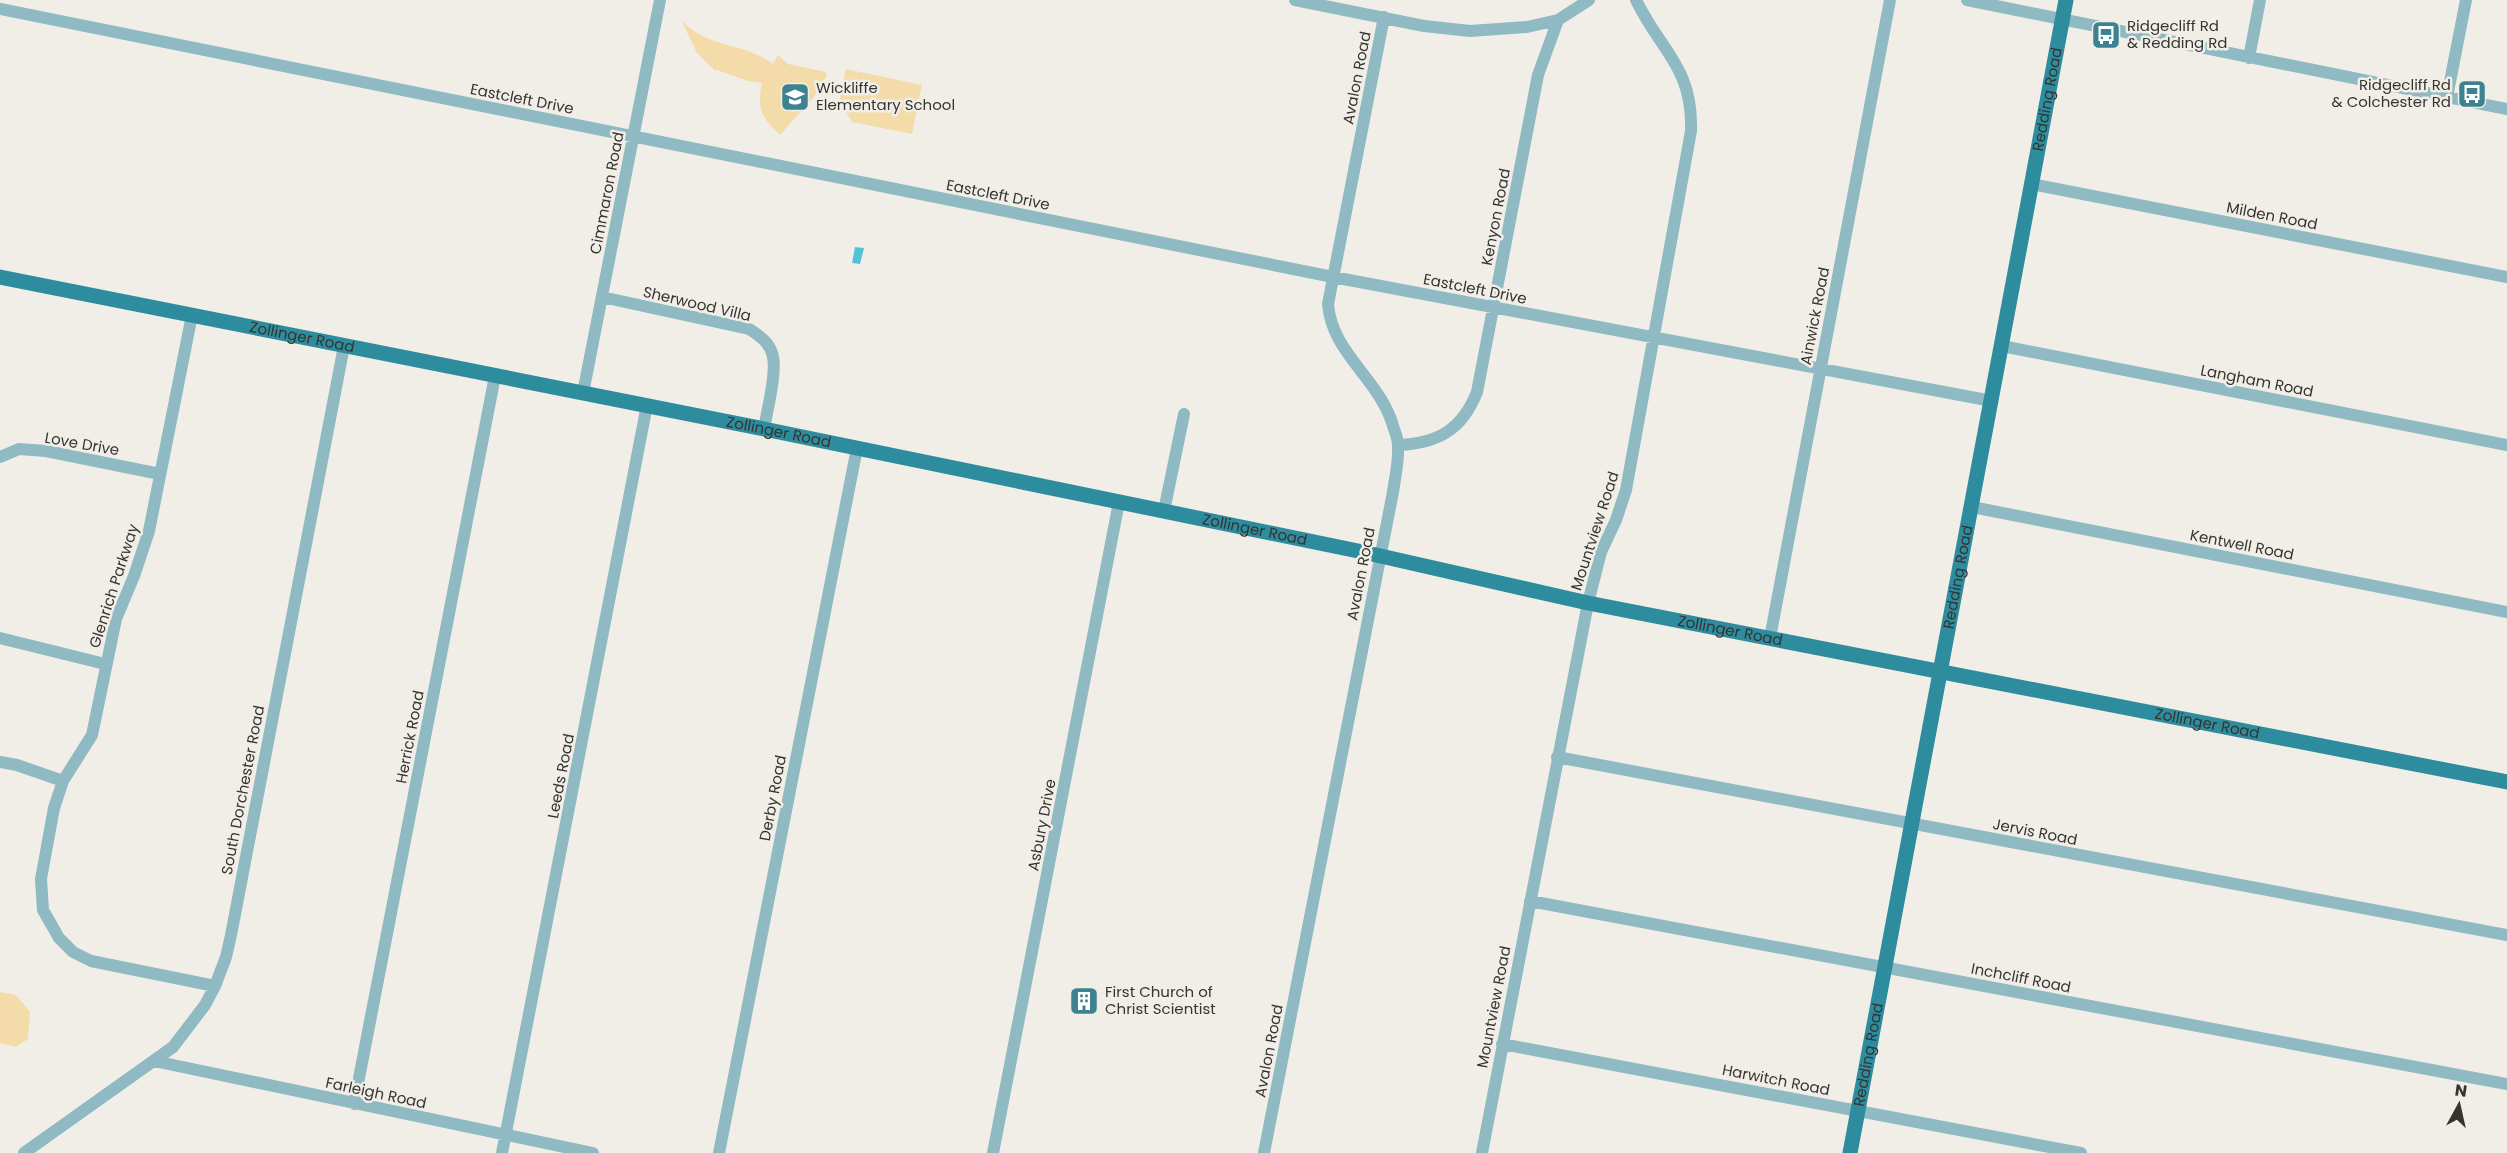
<svg xmlns="http://www.w3.org/2000/svg" width="2507" height="1153" font-family="Poppins,sans-serif">
<style>
.green{fill:#f3dca9}
.water{fill:#52c2d8}
.lines{fill:none;stroke-linecap:round;stroke-linejoin:round}
.minor{stroke:#8fbac3;stroke-width:12}
.major{stroke:#2d8c9d;stroke-width:15}
.labels{text-anchor:middle;stroke-width:5;stroke-linejoin:round;paint-order:stroke}
.poi-label{font-size:15px;fill:#353431;stroke:#f1eee7;text-anchor:start}
.street-label{font-size:15px;fill:#353431;stroke:#f1eee7}
</style>
<rect width="100%" height="100%" fill="#f1eee7"/>
<path class="green" d="M681,20C708,49 744,42 773,64L778,55L788,64L826,72L827,75L813,98L780,135C761,117 757,109 762,83L748,81L717,70L715,71L697,53Z
M846,69L922,85L912,134L852,122L844,108L838,107Z
M0,992L16,995L30,1012L28,1039L16,1047L0,1043Z"/>
<path class="water" d="M855,247L864,248L860,264L852,263Z"/>
<g class="lines">
<path class="minor" d="M1295,0L1424,26L1470,31L1527,27L1558,20L1589,0
M1967,0L2507,109
M0,9L1333,277L1992,401
M2249,58L2260,0
M2447,97L2466,0
M2031,184L2507,277
M602,297L749,329C758,335 768,341 772,353C778,370 767,410 764,429
M192,315L149,531L134,576L116,619L92,735L63,781L54,808L41,879L43,910L59,938L73,952L91,961L215,986
M2002,346L2507,445
M583,393L660,0
M1399,445C1438,443 1462,430 1477,392L1538,75L1558,20
M0,457L19,449L46,451L160,474
M1972,507L2507,612
M1164,511L1184,414
M0,638L105,664
M1770,638L1890,0
M1557,757L2507,935
M0,762L17,765L63,781
M1530,901L2507,1084
M1502,1044L2081,1153
M154,1061L593,1153
M354,1104L495,376
M24,1153L173,1047L205,1005L215,986L226,957L231,935L344,346
M502,1153L647,405
M719,1153L857,448
M993,1153L1119,502
M1264,1153L1393,492C1395,478 1399,461 1398,446C1398,441 1396,434 1394,429C1381,379 1332,355 1328,304L1384,17
M1482,1153L1588,603L1601,552L1616,520L1626,490L1691,131C1693,67 1661,52 1636,0"/>
<g class="major">
<path id="s1" d="M0,277L764,429L1363,552L1588,603L2507,782"/>
<path id="s2" d="M1850,1153L2066,0"/>
</g>
</g>
<defs>
<g id="bus-square" transform="scale(1.5)"><rect x="-9" y="-9" width="18" height="18" rx="4" fill="#3d8290" stroke="#f1eee7"/><path d="M-5-6H5V4H4V6H2V4H-2V6H-4V4H-5ZM-3.5-4V0h7V-4ZM-3.5 1.2v1.5H-2V1.2ZM2 1.2v1.5H3.5V1.2Z" fill="#fff"/></g>
<g id="school-square" transform="scale(1.5)"><rect x="-9" y="-9" width="18" height="18" rx="4" fill="#3d8290" stroke="#f1eee7"/><path d="M0-5L7-2L0 1L-7-2ZM-4 1L0 2.5L4 1V4Q0 6-4 4Z" fill="#fff"/></g>
<g id="building-square" transform="scale(1.5)"><rect x="-9" y="-9" width="18" height="18" rx="4" fill="#3d8290" stroke="#f1eee7"/><path d="M-4-6H4V6H1V3H-1V6H-4ZM-2.5-4.3h1.7v1.8h-1.7ZM.8-4.3h1.7v1.8H.8ZM-2.5-1h1.7V.8h-1.7ZM.8-1h1.7V.8H.8Z" fill="#fff"/></g>
</defs>
<g fill-rule="evenodd">
<use href="#bus-square" x="2106" y="35"/>
<use href="#bus-square" x="2472" y="94"/>
<use href="#school-square" x="795" y="97"/>
<use href="#building-square" x="1084" y="1001"/>
</g>
<g class="labels">
<g class="poi-label">
<text x="2127" y="31">Ridgecliff Rd<tspan x="2127" dy="17">&amp; Redding Rd</tspan></text>
<text x="2451" y="90" text-anchor="end">Ridgecliff Rd<tspan x="2451" dy="17">&amp; Colchester Rd</tspan></text>
<text x="816" y="93">Wickliffe<tspan x="816" dy="17">Elementary School</tspan></text>
<text x="1105" y="997">First Church of<tspan x="1105" dy="17">Christ Scientist</tspan></text>
</g>
<g class="street-label">
<text transform="translate(1357 78) rotate(-79)" y="5">Avalon Road</text>
<text transform="translate(522 99) rotate(11)" y="5">Eastcleft Drive</text>
<text dy="5" stroke="none"><textPath href="#s2" startOffset="1072">Redding Road</textPath></text>
<text transform="translate(607 193) rotate(-79)" y="5">Cimmaron Road</text>
<text transform="translate(998 195) rotate(11)" y="5">Eastcleft Drive</text>
<text transform="translate(2272 216) rotate(11)" y="5">Milden Road</text>
<text transform="translate(1496 217) rotate(-79)" y="5">Kenyon Road</text>
<text transform="translate(1475 289) rotate(11)" y="5">Eastcleft Drive</text>
<text transform="translate(697 304) rotate(13)" y="5">Sherwood Villa</text>
<text transform="translate(1815 316) rotate(-79)" y="5">Ainwick Road</text>
<text dy="5" stroke="none"><textPath href="#s1" startOffset="308">Zollinger Road</textPath></text>
<text transform="translate(2257 381) rotate(11)" y="5">Langham Road</text>
<text dy="5" stroke="none"><textPath href="#s1" startOffset="794">Zollinger Road</textPath></text>
<text transform="translate(82 444) rotate(10)" y="5">Love Drive</text>
<text dy="5" stroke="none"><textPath href="#s1" startOffset="1280">Zollinger Road</textPath></text>
<text transform="translate(1595 531) rotate(-72)" y="5">Mountview Road</text>
<text transform="translate(2242 545) rotate(11)" y="5">Kentwell Road</text>
<text transform="translate(1361 574) rotate(-79)" y="5">Avalon Road</text>
<text dy="5" stroke="none"><textPath href="#s2" startOffset="586">Redding Road</textPath></text>
<text transform="translate(114 586) rotate(-72)" y="5">Glenrich Parkway</text>
<text dy="5" stroke="none"><textPath href="#s1" startOffset="1766">Zollinger Road</textPath></text>
<text dy="5" stroke="none"><textPath href="#s1" startOffset="2252">Zollinger Road</textPath></text>
<text transform="translate(410 737) rotate(-79)" y="5">Herrick Road</text>
<text transform="translate(561 776) rotate(-79)" y="5">Leeds Road</text>
<text transform="translate(243 790) rotate(-79)" y="5">South Dorchester Road</text>
<text transform="translate(773 798) rotate(-79)" y="5">Derby Road</text>
<text transform="translate(1042 825) rotate(-79)" y="5">Asbury Drive</text>
<text transform="translate(2035 832) rotate(11)" y="5">Jervis Road</text>
<text transform="translate(2021 978) rotate(11)" y="5">Inchcliff Road</text>
<text transform="translate(1494 1007) rotate(-79)" y="5">Mountview Road</text>
<text transform="translate(1269 1051) rotate(-79)" y="5">Avalon Road</text>
<text dy="5" stroke="none"><textPath href="#s2" startOffset="100">Redding Road</textPath></text>
<text transform="translate(1776 1080) rotate(11)" y="5">Harwitch Road</text>
<text transform="translate(376 1093) rotate(12)" y="5">Farleigh Road</text>
</g>
</g>
<g transform="translate(2459 1105) rotate(8)" stroke="#f1eee7" stroke-width="4.5" paint-order="stroke">
<path d="M0-4.5L10 22L0 15L-10 22Z" fill="#353431"/>
<text y="-9" font-size="16" font-weight="bold" text-anchor="middle" fill="#353431">N</text>
</g>
</svg>
